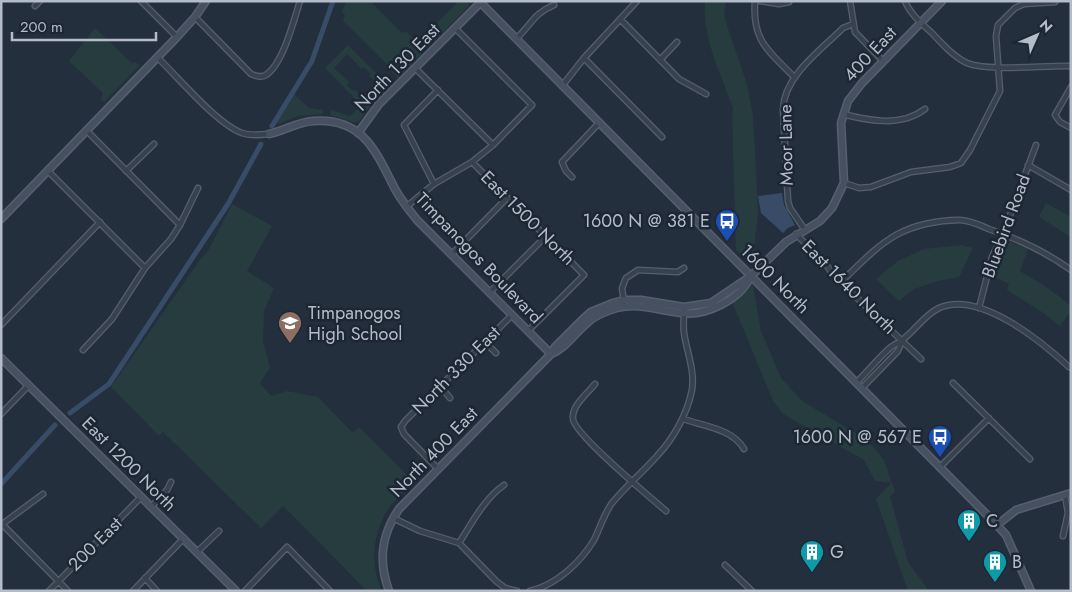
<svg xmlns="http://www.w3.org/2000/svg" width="1072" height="592" font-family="Jost,sans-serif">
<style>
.green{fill:#263c3f;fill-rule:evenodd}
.water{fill:#394c67}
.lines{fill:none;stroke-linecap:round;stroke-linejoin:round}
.canal{stroke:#394c67;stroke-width:5}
.street-casing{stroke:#565f6c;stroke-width:7}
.secondary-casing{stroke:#565f6c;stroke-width:9}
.street{stroke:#38414e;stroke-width:4.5}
.secondary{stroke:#465061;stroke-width:6}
.labels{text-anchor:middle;stroke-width:5;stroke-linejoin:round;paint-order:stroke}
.street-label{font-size:18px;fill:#b4bcc9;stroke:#1d2633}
.poi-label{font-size:18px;fill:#b4bcc9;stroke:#1d2633;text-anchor:start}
</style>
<rect width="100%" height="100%" fill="#242f3e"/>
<path class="green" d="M346,1H370L401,32L404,33L406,31L417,43L459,1H468L469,6L398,78L391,71L386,69L387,64L343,21L345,15L342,12Z
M705,1H726L724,11L726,23L746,81L753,115L758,211L753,261L755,263L750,264L736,250L732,115L733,108C721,74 702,38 705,1Z
M95,28L132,63L135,62L140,65L104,102L101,99L103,93L69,61Z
M348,45L384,81L388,78L393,83L372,104L359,121L355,123L330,115L331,110L350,116L361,105L325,68ZM347,54L362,69L364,67L371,74L369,76L376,82L372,86L374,87L367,94L365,93L362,96L355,90L353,91L347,85L349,82L334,68Z
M294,94L309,108L323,110V114L298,116L273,126Z
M1046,203L1071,217V237L1039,217Z
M232,204L272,226L247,271L274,288L264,311L263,341L270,368L260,383L271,396L287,391L318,397L353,433L359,427L414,482C406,490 398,497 391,505C373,529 369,564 382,591H367L283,506L261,528L163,432L159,436L111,387L202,257L208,251Z
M1005,240L1028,249L1020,271L1048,288L1071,306V311L1060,326L1042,312L1007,290L1009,284L991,275Z
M961,245L973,248L959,277L938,281L914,289L899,301L876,279L898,261L924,249Z
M753,285L761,331L781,378L802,401L867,440L884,460L895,492L890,496L908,562L929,591H908L876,499L891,483L875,481L864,460L783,414L773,401L733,304Z"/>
<path class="water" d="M782,193L784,205L795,225L788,228L783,233L761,213L758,196Z"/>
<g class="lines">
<path class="canal" d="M272,126L312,61L333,1
M70,413L109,384L228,204L261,144
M1,484L55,425"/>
<g class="street-casing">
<path id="street" d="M141,1L177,37
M755,1C752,41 768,50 794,77
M760,1L779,4L789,2
M850,1L855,32L883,61
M905,1C910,14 922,24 932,33C942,44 954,57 967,63C989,72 1045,65 1071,66
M35,6L40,1
M195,17L251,74C256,76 261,78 266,75C283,64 294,20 300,1
M620,19L679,79L706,94
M516,39C531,25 534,13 554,5
M157,57C178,77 217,124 242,133C251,136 260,135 269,134
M584,58L662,137
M660,60L677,42
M415,68L493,145
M562,86L584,58L637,1
M1071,87L1055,115L1060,122L1071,128
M843,114C869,121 902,127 925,109
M87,131L180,225
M472,162L584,275L528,331
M1028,165L1071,190
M48,171L145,268
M126,171L154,144
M572,177L566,171L562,162L599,123
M844,183L859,188L871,187L911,172L950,167L961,163L970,150L1000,91L996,36L998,25L1015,8L1024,4L1055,2
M434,184L404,125L438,90
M406,207L434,184L472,162L493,145L532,105L455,28
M805,230L790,208L788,201L783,109C784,76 821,50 843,28L853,24
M796,234L826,264L833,275L921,359
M451,255L507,198
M841,282C858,266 875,247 896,235C914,225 938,220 959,220C969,220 980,225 989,229C1018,239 1046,252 1071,270
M489,293L546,236
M624,302L622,288L626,278L638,270L678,272L684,268
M979,308L992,257L1003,234L1036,145
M1,325L100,222
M485,342L496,353
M83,350L112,319L145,268L171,239L180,225L198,188
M857,382C868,371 879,357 891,347C895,344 898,343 901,341C915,331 923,316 939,308C979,290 1041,341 1069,367
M953,383L1030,459
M595,384C588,393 571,406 573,419C574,434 651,498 666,511
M440,386L450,398
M862,388L898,351L902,341
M1,414L29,385
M683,419C704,426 733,429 744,449
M940,467L989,418
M438,469L404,434L401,427L405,421L512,315
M152,506L167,490L171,482
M393,518L420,531L459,543L496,581L505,588L517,591
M2,524L68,591
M1,525L43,494
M1063,536L1068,513L1065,495
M459,543C472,523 484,499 504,485
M197,552L219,531
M725,565L752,591
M145,578L157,591
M49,591L141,497
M133,591L184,538
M245,591L287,547L330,591
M530,591C556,585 580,563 594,540C600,528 604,514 612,503C626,486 643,472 657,456C674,438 687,414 692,390C695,370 687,353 684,333C683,326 684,318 684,311"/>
</g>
<g class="secondary-casing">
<path id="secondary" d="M479,1L997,525L1006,535L1031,591
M358,133L379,104L480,3
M269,134C284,131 297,122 313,121C363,117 376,152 395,189C401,200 409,210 417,220L551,354
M1,219L177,37L195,17L206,1
M551,354C566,348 574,334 586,324C594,316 606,311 617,308C640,302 659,311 682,313C706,316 739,300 750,278
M1,358L236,591
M997,525L1016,510L1071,493
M389,591C378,561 381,535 399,509L551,354L555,347L583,319L591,312L613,303L624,300H641L684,307L711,303L751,276L786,242L820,221L832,208L844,183L841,123L848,101L862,83L942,1"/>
</g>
<use href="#street" class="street"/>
<use href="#secondary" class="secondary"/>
</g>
<defs>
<g id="bus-pin" transform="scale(1.25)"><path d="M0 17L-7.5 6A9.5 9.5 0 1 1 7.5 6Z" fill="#1a4fb4" stroke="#1d2633"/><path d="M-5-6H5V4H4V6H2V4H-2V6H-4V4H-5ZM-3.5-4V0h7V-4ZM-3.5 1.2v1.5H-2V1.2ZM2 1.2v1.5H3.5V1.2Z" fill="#fff"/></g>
<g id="school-pin" transform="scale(1.25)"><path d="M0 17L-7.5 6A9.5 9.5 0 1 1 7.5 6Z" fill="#8d6e63" stroke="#1d2633"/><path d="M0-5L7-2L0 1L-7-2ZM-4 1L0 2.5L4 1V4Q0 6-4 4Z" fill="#fff"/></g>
<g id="building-pin" transform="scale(1.25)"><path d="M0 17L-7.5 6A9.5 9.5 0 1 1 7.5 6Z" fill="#0f9aa8" stroke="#1d2633"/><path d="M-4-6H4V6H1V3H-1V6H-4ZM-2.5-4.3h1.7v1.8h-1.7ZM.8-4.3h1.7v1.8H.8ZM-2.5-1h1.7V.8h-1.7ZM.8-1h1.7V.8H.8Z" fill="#fff"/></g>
</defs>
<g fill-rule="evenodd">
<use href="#bus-pin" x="727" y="221"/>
<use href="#school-pin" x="290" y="323"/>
<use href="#bus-pin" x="940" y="437"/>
<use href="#building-pin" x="969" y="521"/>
<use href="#building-pin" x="812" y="552"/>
<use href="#building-pin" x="995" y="562"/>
</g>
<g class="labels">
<g class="street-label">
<text transform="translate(870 54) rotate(-47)" y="6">400 East</text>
<text transform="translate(397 67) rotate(-46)" y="6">North 130 East</text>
<text transform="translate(786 145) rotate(-91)" y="6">Moor Lane</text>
<text transform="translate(528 218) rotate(45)" y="6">East 1500 North</text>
<text transform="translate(1006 226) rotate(-70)" y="6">Bluebird Road</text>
<text transform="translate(479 258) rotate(46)" y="6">Timpanogos Boulevard</text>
<text transform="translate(775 279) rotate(45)" y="6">1600 North</text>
<text transform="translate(849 287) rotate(45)" y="6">East 1640 North</text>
<text transform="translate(456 370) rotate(-45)" y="6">North 330 East</text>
<text transform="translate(434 452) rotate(-46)" y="6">North 400 East</text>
<text transform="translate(129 464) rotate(45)" y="6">East 1200 North</text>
<text transform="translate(95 544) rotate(-45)" y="6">200 East</text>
</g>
<g class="poi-label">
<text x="710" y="227" text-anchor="end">1600 N @ 381 E</text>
<text x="308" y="319">Timpanogos<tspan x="308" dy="21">High School</tspan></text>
<text x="922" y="443" text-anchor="end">1600 N @ 567 E</text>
<text x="986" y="527">C</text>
<text x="830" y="558">G</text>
<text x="1012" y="568">B</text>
</g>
</g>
<rect width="1072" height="592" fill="none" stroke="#b4bcc9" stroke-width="5"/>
<g transform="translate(1037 35) rotate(45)" stroke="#1d2633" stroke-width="4" paint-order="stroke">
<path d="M0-4L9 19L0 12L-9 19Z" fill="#b4bcc9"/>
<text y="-8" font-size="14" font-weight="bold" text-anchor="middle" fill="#b4bcc9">N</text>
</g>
<path d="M12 32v8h144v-8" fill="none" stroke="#b4bcc9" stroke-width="2.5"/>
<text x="20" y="32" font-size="15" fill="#b4bcc9" stroke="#1d2633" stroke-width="4" paint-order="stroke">200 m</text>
</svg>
